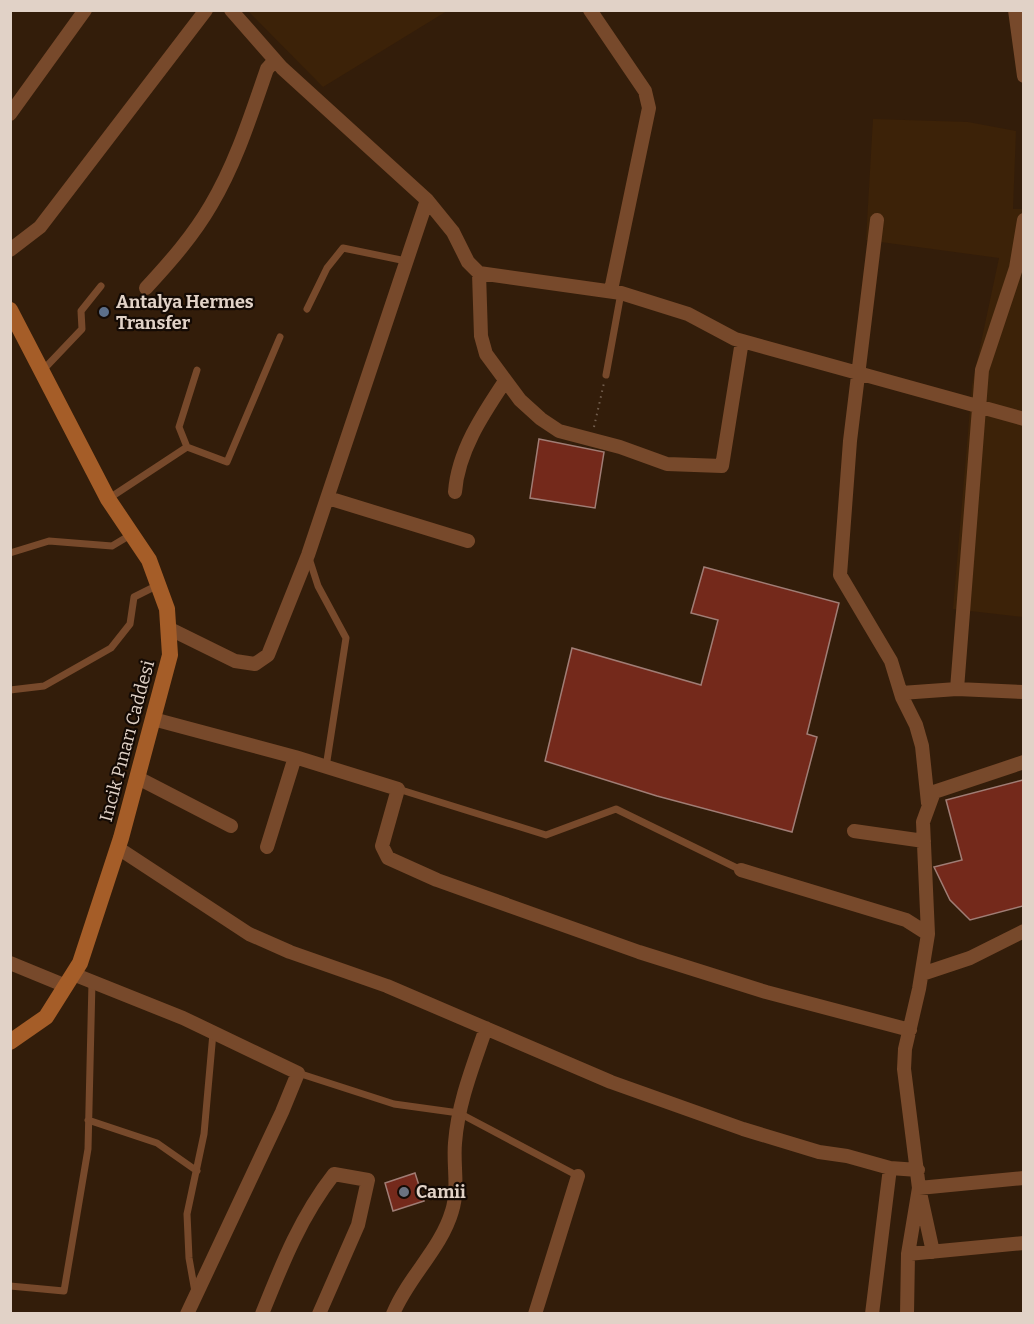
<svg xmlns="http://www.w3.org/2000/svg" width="1034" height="1324" font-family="Bitter,serif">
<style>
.built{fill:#3c2208}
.building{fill:#74291b;stroke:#a07d75;stroke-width:1.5}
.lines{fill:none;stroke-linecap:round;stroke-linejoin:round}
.path{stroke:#725e4e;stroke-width:2;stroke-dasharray:1.5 4.5;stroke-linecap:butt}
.service{stroke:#77492b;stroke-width:7}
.minor{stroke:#77492b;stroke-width:14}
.secondary{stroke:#a55d28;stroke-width:16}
.service-dot{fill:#5c6f8a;stroke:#140a04;stroke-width:2}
.worship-dot{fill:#6b7280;stroke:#140a04;stroke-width:2}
.labels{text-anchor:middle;stroke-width:4.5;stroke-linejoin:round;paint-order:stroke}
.poi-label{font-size:18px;font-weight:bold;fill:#e1d2c7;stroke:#140a04;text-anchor:start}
.street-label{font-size:18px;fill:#e1d2c7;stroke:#140a04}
</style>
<rect width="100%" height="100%" fill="#331d0a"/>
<path class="built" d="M248,11H447L323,87Z
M873,119L968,122L1016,131L1013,209H1024L1023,617L953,609L972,385L999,258L866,240Z"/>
<path class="building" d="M539,439L604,452L595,508L530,498Z
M704,567L839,603L807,734L817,737L792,832L657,796L545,761L572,648L701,685L718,620L691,613Z
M1023,780V906L970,920L950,900L934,867L962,860L946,800Z
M415,1173L424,1201L393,1211L385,1183Z"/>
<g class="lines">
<path class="path" d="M594,427L604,383"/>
<path class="service" d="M307,309L327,268L343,248L406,261
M43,370L82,329L81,311L101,286
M606,375L621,293
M187,447L179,427L197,370
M108,499L187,447L227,462L280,337
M10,553L49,541L112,546L132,534
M309,558L318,586L346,638L326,767
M10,690L44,686L111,648L130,624L134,597L158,585
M398,789L546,835L616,809L741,870
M298,1073L394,1104L459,1113L578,1176
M88,1120L157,1143L197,1171
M10,1286L64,1291L88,1149L92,982
M195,1292L189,1258L187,1214L204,1134L213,1033"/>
<path class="minor" d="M231,10L282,68L427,200L453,232L468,262L479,273L621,293L688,314L735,339L1024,419
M590,10L645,91L649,108L611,290
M1015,10L1024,76
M10,114L85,10
M877,220L850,441L840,575L891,661L902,697L916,725L922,746L928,803
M10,250L40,227L206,10
M479,273L481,336L486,354L520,400L541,419L559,431L620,447L667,464L722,466L742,341
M146,288C170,262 193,236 211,205C236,163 251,115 267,69L275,60
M455,492C458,451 483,414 505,381
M328,498L468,541
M168,628L235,661L255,664L268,655L308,555L427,200
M957,689L982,370L1016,268L1024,220
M901,693L957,689L1024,692
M153,719L295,757L398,789L382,846L388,858L437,880L639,952L766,992L910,1030
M138,778L231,826
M854,831L924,841
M267,847L295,757
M118,848L249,934L290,952L387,986L611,1082L743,1129L819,1152L847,1156L890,1168L918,1170
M741,870L906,920L928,934
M10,963L66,986
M73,974L183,1018L298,1073L282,1112L187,1314
M922,974L970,958L1024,931
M933,1252L919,1188L904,1069L905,1049L919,989L928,934L923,822L934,792L1024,762
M908,1254L1024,1243
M262,1314C282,1264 301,1216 334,1174L368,1180L358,1225L319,1314
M393,1314C408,1277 441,1249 452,1211C459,1189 453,1165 455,1143C458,1103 473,1066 486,1028
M535,1314L578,1176
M872,1314L890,1168
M907,1314L908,1254L919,1188L1024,1178"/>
<path class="secondary" d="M10,310L108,499L149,560L167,609L170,655L121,838L80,963L46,1017L10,1042"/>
</g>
<circle class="service-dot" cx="104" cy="312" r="6"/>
<circle class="worship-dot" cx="404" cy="1192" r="6"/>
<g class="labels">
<g class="poi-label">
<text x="116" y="308">Antalya Hermes<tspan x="116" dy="21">Transfer</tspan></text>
<text x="416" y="1198">Camii</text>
</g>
<g class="street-label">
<text transform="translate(127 741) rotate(-75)" y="6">Incik Pınarı Caddesi</text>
</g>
</g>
<rect width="1034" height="1324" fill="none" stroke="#e1d2c7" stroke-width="24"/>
</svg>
